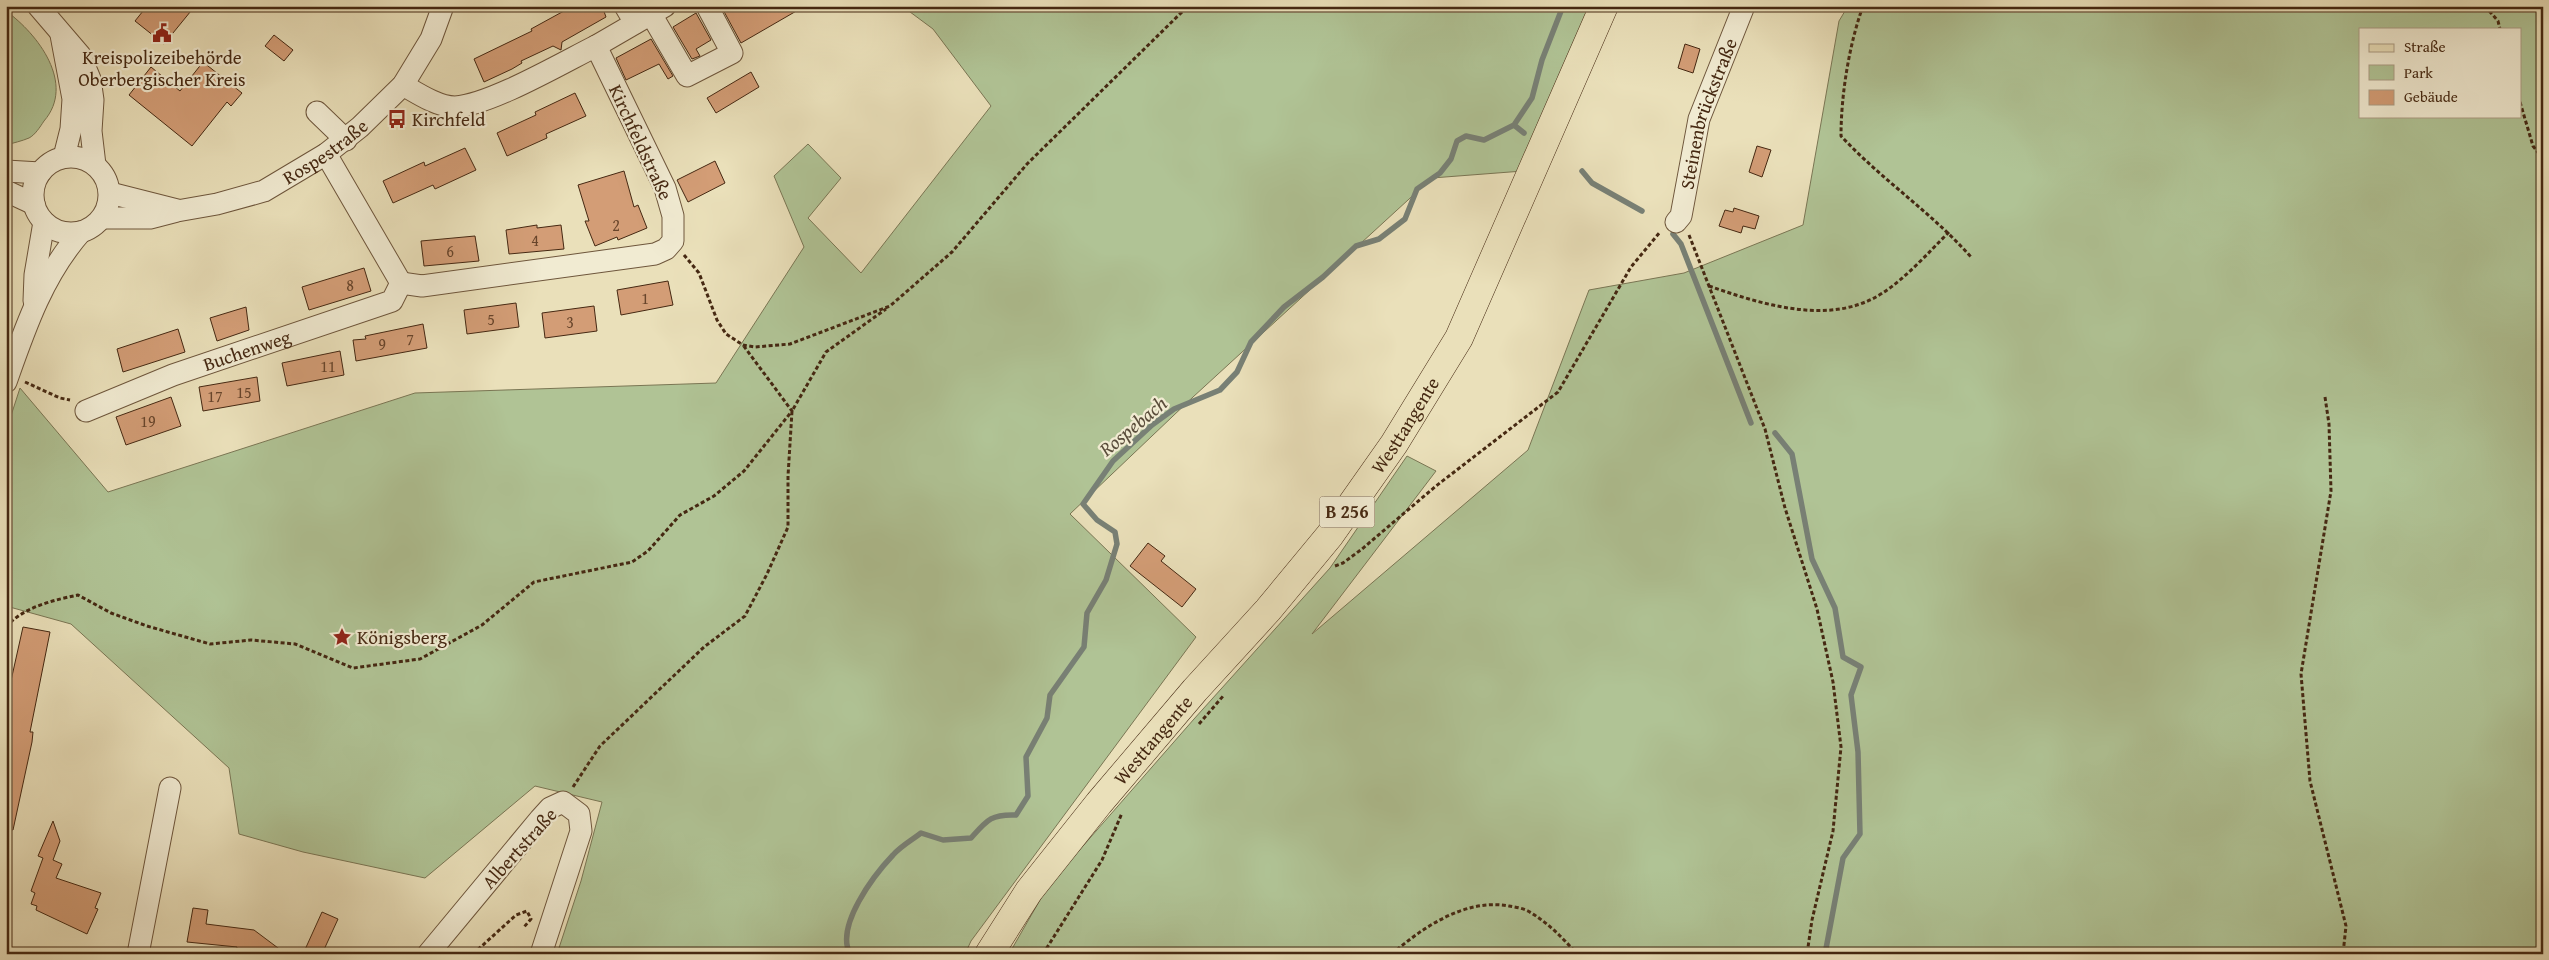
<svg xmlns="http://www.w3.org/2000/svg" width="2549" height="960" font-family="'Gentium Book Plus',serif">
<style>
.green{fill:#b0c395;stroke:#7a7654;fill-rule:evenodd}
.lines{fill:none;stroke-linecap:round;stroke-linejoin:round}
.stream{stroke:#788075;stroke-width:5.5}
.building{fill:#d39d76;stroke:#452812}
.minor-casing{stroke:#6e563c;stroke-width:23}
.major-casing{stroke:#452812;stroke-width:29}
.path{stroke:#452812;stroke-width:3;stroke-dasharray:4 2.5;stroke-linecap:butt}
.minor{stroke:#f1ebd2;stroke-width:21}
.major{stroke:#eae0ba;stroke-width:28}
.labels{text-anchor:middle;stroke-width:4.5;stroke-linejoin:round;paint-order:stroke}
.number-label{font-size:16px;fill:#68452b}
.shield{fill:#f1ebd2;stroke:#79624c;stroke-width:1}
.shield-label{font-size:18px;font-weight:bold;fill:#452812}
.poi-label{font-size:19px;fill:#452812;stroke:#f1ebd2;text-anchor:start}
.street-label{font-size:19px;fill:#452812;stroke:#f1ebd2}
.water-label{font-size:20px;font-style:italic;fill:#5a4d3b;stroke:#f1ebd2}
</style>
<rect width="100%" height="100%" fill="#eae0ba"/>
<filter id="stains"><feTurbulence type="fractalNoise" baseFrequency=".004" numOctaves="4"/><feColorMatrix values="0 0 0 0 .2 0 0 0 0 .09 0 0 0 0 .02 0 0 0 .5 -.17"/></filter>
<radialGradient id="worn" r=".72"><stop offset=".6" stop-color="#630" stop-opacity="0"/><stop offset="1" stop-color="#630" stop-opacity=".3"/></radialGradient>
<path class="green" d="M902,6H1598L1523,171L1432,178L1193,397L1070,514L1196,637L971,941L965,954H557L581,881L602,802L535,786L425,878L303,852L239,834L229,768L71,624L6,606V431L20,388L108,492L415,393L716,383L804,247L774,176L808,144L841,178L808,218L861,273L991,106L933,29Z
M1848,6H2543V954H1009L1048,886L1194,719L1330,568L1407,456L1436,471L1312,634L1528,450L1589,290L1684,273L1803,225L1839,21ZM2360,29H2520V116H2360Z
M6,11C38,34 76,84 44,121C40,127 35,135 29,138C22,141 13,143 6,145Z"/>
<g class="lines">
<path class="stream" d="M1514,125L1524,133
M1582,171L1592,183L1642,211
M1673,234L1681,244L1751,423
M1775,433L1792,454L1812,559L1835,608L1843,657L1861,667L1851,695L1858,752L1860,834L1843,858L1825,954
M850,954C835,926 874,875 893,855C901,846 912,840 921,833L943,840L971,838C987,820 991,814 1016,815L1028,796L1026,757L1047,718L1050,695L1084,647L1087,613L1106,580L1117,544L1115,532L1097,520L1083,504L1113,461L1152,425L1174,409L1220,390L1237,372L1251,342L1284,307L1323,277L1356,246L1379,239L1405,219L1417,189L1440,173L1451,159L1457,141L1466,136L1484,140L1514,125L1532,98L1542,60L1563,6"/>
</g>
<path class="building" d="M147,6H195L164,44L135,21Z
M573,6H602L606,17L562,42L561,50L553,46L521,61L522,63L512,69L484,82L474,59L532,31L531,29Z
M721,6H805L741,43Z
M696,13L711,40L696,49L700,56L692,59L673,27Z
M274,35L293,50L284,61L265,46Z
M651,39L673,76L668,79L659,64L626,80L616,58Z
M1685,44L1700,49L1693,73L1678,68Z
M203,62L242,93L231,106L227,102L192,146L129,95L151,67L180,91Z
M751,72L759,87L716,113L707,98Z
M575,93L586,116L546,134L547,138L507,156L497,133L536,115L535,112Z
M1757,146L1771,150L1762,177L1749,172Z
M465,148L476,170L435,189L433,185L393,203L383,181L424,162L425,166Z
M715,161L725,183L688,202L677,180Z
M624,171L634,207L638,205L647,228L618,240L617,237L595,246L585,221H589L578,185Z
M1734,208L1759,216L1755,229L1743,226L1741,233L1719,226L1725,210L1733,212Z
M537,225V228L561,225L564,249L509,254L506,230Z
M475,236L479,261L424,266L421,241Z
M364,268L371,291L309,310L302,287Z
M668,281L673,305L621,315L617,290Z
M516,303L519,327L467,334L464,310Z
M594,306L597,331L545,338L542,313Z
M246,307L249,330L217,341L210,318Z
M423,324L427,348L356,361L353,340L366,339L365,336Z
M178,329L185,352L123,372L117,349Z
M340,351L344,375L287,386L282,363Z
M257,377L260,401L203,411L199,387Z
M171,397L181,426L126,445L116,417Z
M1148,543L1165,556L1161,561L1196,589L1182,607L1130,566Z
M23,627L50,632L30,732H33L32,742L13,830L6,829V703Z
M53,821L60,841L53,860L62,864L56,878L101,893L95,908L98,909L87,934L36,910L37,906L31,904L35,893L31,891L43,858L38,856Z
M193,908L208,910L206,924L254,930L286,954H236L237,947L187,942Z
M322,912L338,919L322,954H303Z"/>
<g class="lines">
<g class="minor-casing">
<g id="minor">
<path d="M38,6L80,55L90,79L93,100L91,131L95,165"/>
<path d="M625,6L635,23"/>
<path d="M651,14L687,76L732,53L707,6"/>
<path d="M61,35L73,99L71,129L64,157"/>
<path d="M596,46L665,6"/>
<path d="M317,112L346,140"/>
<circle cx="71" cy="195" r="38"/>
<path d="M6,171L40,173"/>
<path d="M6,191L34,204"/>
<path d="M110,193L177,210"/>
<path id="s1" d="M102,218H150L177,211L217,204L264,191L326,154L360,127L403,85L431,39L443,6"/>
<path id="s2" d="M1676,222L1681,216L1699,119L1744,6"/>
<path d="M401,283L422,286L655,254L666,249L673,241V216L665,188L596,46C562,63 490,105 455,107C438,107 417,93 403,85"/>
<path d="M34,301L35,275L44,222"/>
<path d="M6,382C25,328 43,275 81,232"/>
<path id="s3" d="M86,411L173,375L392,301L401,283L326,154"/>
<path d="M138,954L170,788"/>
<path d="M428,954L540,819L550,808L563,802L579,814L581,831L541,954"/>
</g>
</g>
<g class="major-casing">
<g id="major">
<path id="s4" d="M989,954L1029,891L1099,803L1195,690L1268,610L1330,535L1394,444L1459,338L1604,6"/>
</g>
</g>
<path class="path" d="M1863,6C1849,45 1841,95 1841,136C1882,180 1931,212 1971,257
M2485,6L2498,21L2500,29
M2520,102L2533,146L2543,159
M1689,235L1765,429L1785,508L1817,609L1833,682L1841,747L1833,831L1812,920L1807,954
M684,255L699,273L717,320L726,334L743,345L755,347L790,344L890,306L952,252L1027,164L1188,6
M1709,286C1758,303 1822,324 1872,299C1899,286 1928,253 1949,232
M25,382L60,398L70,400
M2325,397L2329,424L2331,491L2301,674L2310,781L2346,926L2343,954
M1335,566L1343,563L1362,549L1436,486L1558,392L1631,267L1660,232
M6,627C23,607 54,600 78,595L111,613L147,626L210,644L251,640L295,644L353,668L420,659L482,625L534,582L632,562L648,551L680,515L714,496L744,471L792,411L743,345
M1199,724L1224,695
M573,787L600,746L704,647L745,616L767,574L788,527V476L792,411L826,352L886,309
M473,954L516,915L527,911L531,919L524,927
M1043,954L1102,860L1122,813
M1392,954C1423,927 1466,898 1509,906C1515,907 1522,908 1528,911C1547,922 1562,937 1577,954"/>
<use href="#minor" class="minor"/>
<use href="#major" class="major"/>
</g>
<defs>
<g id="civic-bare" transform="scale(1.5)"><path d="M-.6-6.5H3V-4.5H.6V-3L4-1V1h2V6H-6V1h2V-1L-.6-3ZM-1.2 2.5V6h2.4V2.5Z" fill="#8f2418" stroke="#f1ebd2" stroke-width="2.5" paint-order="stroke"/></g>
<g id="bus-bare" transform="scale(1.5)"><path d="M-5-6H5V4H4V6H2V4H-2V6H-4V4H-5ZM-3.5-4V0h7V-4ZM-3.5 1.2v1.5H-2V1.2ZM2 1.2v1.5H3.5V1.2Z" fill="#8f2418" stroke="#f1ebd2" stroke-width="2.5" paint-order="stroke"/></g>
<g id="sight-bare" transform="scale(1.5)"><path d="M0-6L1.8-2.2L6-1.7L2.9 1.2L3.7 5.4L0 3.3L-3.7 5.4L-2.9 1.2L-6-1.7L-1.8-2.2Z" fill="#8f2418" stroke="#f1ebd2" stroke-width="2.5" paint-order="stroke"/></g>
</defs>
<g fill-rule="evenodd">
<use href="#civic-bare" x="162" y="33"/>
<use href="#bus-bare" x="397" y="119"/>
<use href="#sight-bare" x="342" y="637"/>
</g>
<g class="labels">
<g class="number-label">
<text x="616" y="231">2</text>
<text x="535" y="246">4</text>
<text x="450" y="257">6</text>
<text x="350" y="291">8</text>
<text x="645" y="304">1</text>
<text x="491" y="325">5</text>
<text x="570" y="328">3</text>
<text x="410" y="345">7</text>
<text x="382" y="350">9</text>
<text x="328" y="372">11</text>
<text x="244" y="398">15</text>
<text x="215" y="402">17</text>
<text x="148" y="427">19</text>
</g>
<rect class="shield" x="1319.5" y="496.5" width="55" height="31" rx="4"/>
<g class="shield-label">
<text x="1347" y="518">B 256</text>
</g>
<g class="poi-label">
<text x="162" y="64" text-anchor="middle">Kreispolizeibehörde<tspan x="162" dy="22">Oberbergischer Kreis</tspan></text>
<text x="412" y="126">Kirchfeld</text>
<text x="357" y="644">Königsberg</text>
</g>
<g class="street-label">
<text dy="7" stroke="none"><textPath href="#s2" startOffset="114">Steinenbrückstraße</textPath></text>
<text transform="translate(641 142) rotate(65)" y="7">Kirchfeldstraße</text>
<text dy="7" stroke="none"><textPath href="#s1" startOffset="238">Rospestraße</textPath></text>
<text dy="7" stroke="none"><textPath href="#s3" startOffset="172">Buchenweg</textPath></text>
<text dy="7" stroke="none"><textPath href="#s4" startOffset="674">Westtangente</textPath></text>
<text dy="7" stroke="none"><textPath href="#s4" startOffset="270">Westtangente</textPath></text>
<text transform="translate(519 848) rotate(-48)" y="7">Albertstraße</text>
</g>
<g class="water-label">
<text transform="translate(1133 426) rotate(-40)" y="7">Rospebach</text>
</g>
</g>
<rect width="2549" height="960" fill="none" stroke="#eae0ba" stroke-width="25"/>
<rect x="8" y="8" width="2534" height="945" fill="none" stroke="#452812" stroke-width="2.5"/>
<rect x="12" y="12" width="2524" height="935" fill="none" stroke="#452812"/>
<rect x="2359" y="28" width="162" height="90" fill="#f1ebd2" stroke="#ac9d85"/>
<rect x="2369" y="44" width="25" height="8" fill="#eae0ba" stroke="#ac9d85"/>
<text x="2404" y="52" font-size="15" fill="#452812">Straße</text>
<rect x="2369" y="65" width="25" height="15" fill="#b0c395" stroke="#ac9d85"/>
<text x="2404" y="78" font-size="15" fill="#452812">Park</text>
<rect x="2369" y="90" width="25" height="15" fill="#d39d76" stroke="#ac9d85"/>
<text x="2404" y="102" font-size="15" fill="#452812">Gebäude</text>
<rect width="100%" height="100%" filter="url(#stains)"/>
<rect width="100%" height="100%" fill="url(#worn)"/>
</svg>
